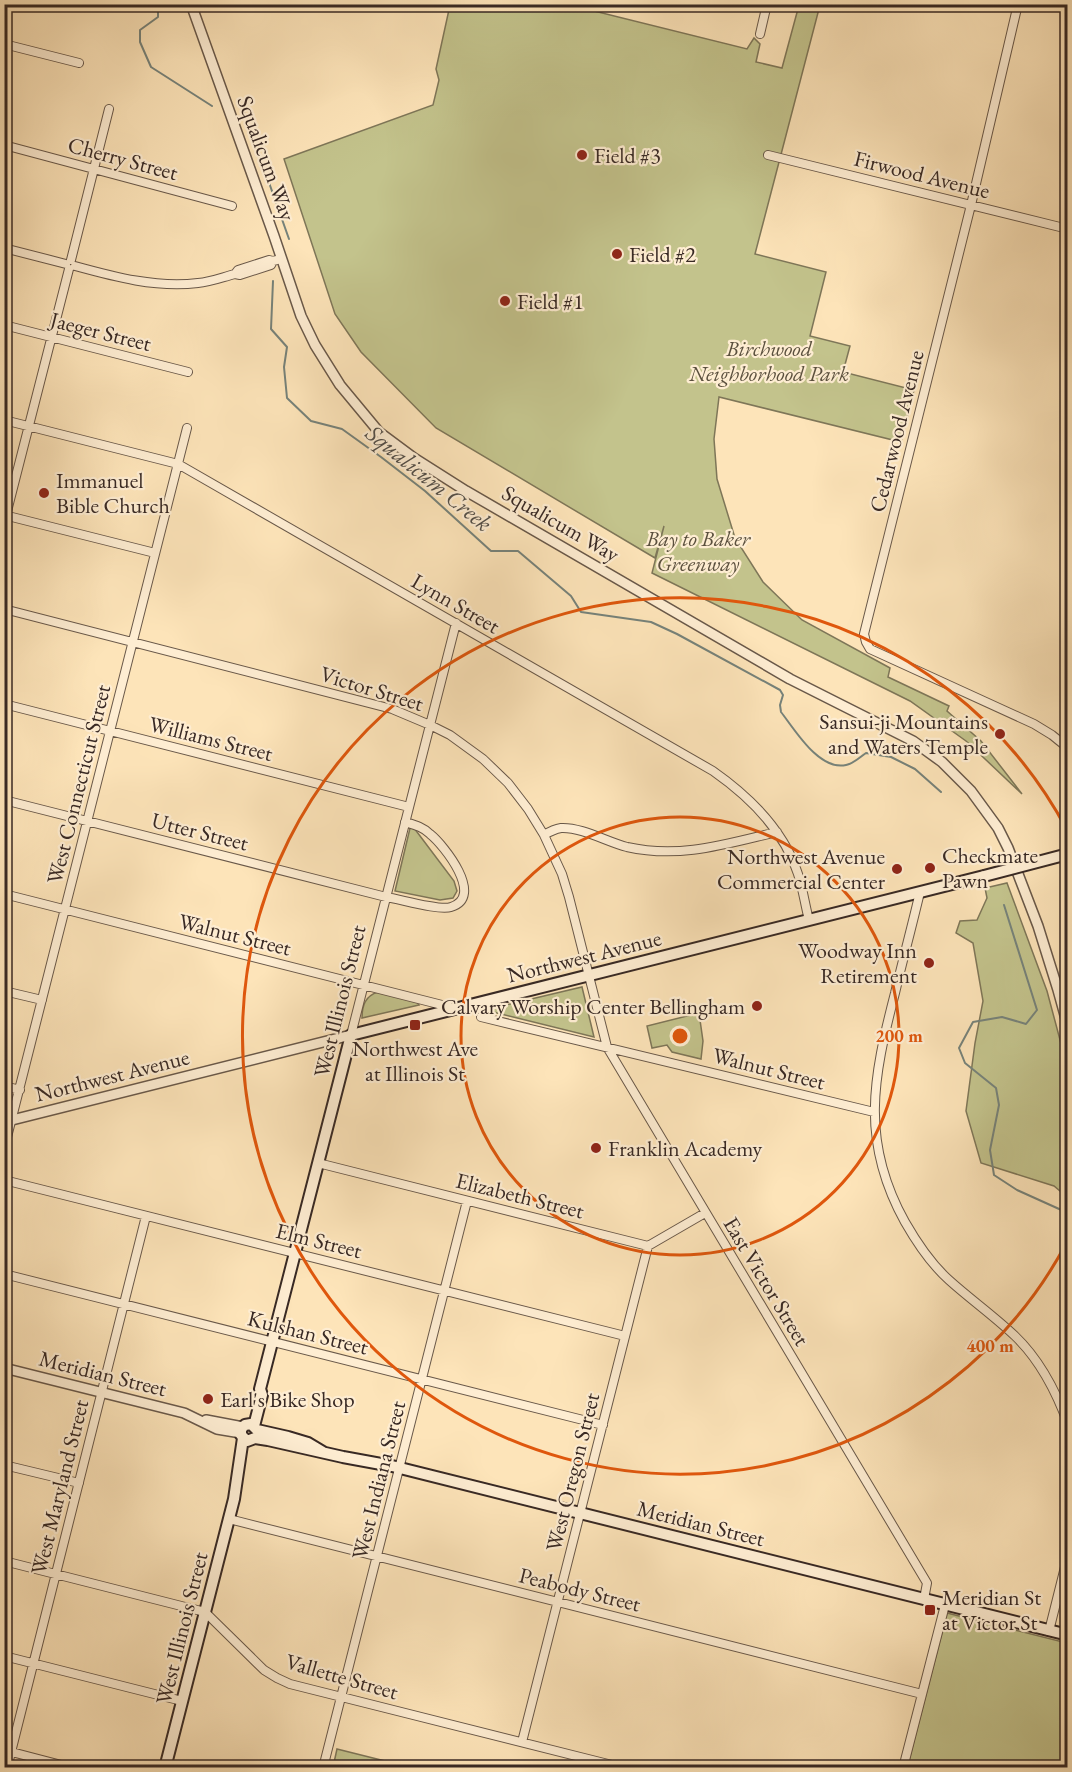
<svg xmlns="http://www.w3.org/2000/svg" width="1072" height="1772" font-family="'EB Garamond',serif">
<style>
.green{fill:#c3c38c;stroke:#7e7658;stroke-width:1.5}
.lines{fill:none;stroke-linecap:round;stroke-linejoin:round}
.stream{stroke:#76827a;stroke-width:2}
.minor-casing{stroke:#695849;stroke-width:10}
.tertiary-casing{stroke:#695849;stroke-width:12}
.secondary-casing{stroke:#382924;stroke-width:14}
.minor{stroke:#feedd2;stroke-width:8}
.tertiary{stroke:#feedd2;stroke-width:9}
.secondary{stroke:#feedd2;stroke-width:10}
.secondary-bridge-casing{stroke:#382924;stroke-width:14;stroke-linecap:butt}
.secondary-bridge{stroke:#feedd2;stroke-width:10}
.ring{fill:none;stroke:#df570d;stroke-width:3}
.poi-dot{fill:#8f2418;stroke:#feedd2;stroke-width:2}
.labels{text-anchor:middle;stroke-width:4.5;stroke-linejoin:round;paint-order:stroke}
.poi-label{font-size:22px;fill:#382924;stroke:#feedd2;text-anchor:start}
.street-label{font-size:22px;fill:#382924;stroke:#feedd2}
.park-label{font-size:22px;font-style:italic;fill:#5b503e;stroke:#feedd2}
.water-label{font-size:24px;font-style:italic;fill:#524e48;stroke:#feedd2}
.centre{fill:#df570d;stroke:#feedd2;stroke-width:3}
.ring-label{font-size:18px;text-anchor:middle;font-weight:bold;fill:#df570d;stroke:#feedd2;stroke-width:4.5;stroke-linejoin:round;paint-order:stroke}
</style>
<rect width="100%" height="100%" fill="#fde4b9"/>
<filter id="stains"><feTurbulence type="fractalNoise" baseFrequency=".00333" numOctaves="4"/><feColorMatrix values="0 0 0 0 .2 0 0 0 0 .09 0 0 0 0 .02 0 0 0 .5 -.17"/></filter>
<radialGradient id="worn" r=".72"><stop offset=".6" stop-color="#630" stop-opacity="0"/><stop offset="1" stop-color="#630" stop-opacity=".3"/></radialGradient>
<path class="green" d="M450,5H570L747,49L754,38L760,44L756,62L782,68L799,5H820L755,254L826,272L810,336L850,346L843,372L914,390L901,442L719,397L714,439L717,479L735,538L763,582L802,620L890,668L888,677L949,706L947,711L981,741L1022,794L966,741L910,701L652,573L664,526L655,558L436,428L361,352L335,314L284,159L433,105L439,80L436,69Z
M411,824L454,881L457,891L453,898L440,900L395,891Z
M1007,883L1047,991L1067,1066V1197L1054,1186L981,1163L966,1111L975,1043L983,1001L973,943L956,933L960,921L977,920L987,898L985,888Z
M582,987L594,1037L485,1010Z
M378,992L417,1002L419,1005L362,1018C362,1006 365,996 378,992Z
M699,1013L703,1041L701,1059L672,1052L667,1045L652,1048L647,1026Z
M947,1613L1067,1643V1767L907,1768Z
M337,1749L409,1767H333Z"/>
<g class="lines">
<path class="stream" d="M158,4V17L140,30V42L151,67L212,106
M244,112L289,239
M273,281L271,329L287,347L284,367L287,398L311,421L342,429L381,457L425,491L491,551H518L571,596L581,612L651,622L677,634L780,690L783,695L780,705L781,712C795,730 819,771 846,765C853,764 860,757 866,753L891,757L915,769L941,792
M1004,905L1037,1010L1026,1024L1002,1017L973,1022L959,1048L965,1063L996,1088L999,1105L990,1150L994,1175L1017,1190L1068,1213"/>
<g class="minor-casing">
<path id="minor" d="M1018,4L971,205L864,634L866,642L870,649L1034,724L1052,735L1068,748
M760,34L767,4
M4,44L79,63
M4,145L232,206
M768,155L1068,229
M4,248L66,264
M71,260L109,109
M75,266C115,277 156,288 198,283C211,282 223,277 235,274L240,275L271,265L273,261
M235,274L238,270L269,260L273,261L277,260
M4,325L188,372
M4,420L178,464L713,771C750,797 784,830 798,874C803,889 805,905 809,920
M4,515L155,553
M4,523L69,269
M4,609L392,709L430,725L450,735L483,759L508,783L528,809L544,835L562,874L569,897L607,1047L927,1583L924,1599
M4,704L409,807
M4,800L386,897C400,899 439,911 451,907C485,897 444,845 430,834C423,827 415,825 405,822
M544,835C549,832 555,829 561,828C582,827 607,842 627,847C680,859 726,844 777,832
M920,892C912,926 903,959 895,993C873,1078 860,1141 905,1222C917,1243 931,1264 949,1280C970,1299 994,1316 1015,1336C1040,1360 1056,1391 1068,1424
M4,894L454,1008
M4,991L42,1000
M481,1017L874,1112
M351,1035L456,623
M4,1086L20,1090
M4,1149L187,428
M318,1163L648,1246L705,1213
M4,1180L625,1336
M4,1274L603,1425
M4,1465L79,1483
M229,1519L922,1694
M4,1561L205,1612L264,1670L277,1678L290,1684L624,1768
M1049,1631L1068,1555
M4,1656L182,1701
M522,1742L648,1246
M4,1750L73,1768
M7,1768L146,1216
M323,1768L467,1201
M903,1768L945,1605"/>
</g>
<g class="tertiary-casing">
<path id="tertiary" d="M191,4L274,236L301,316L315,345L340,385L379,432L414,458L466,491L790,679L913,741L942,762L971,791L998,828L1008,848L1038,926L1058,990L1068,1026
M4,1122L351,1035
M4,1368L184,1413L217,1429L241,1433
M206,1420L243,1427"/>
</g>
<g class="secondary-casing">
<path id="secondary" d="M254,1426L262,1395L260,1389L351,1035L984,876
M323,1452L308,1443L288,1437L257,1430L251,1424L245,1425L241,1429V1435L247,1441L255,1438L268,1440L343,1457L392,1466L1068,1635
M165,1768L234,1499L243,1438"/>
</g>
<use href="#minor" class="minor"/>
<use href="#tertiary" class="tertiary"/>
<use href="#secondary" class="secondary"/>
<g class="secondary-bridge-casing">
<path id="secondary-bridge" d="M984,876L1068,854"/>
</g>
<use href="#secondary-bridge" class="secondary-bridge"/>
</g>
<g class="ring">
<circle cx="680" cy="1036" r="219"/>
<path d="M1067 1242A438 438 0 1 1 1067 830"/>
</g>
<g class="poi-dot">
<circle cx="582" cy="155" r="6"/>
<circle cx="617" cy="254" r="6"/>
<circle cx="505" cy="301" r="6"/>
<circle cx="44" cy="493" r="6"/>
<circle cx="1000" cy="734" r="6"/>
<circle cx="930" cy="868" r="6"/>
<circle cx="897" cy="869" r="6"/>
<circle cx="929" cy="963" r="6"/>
<circle cx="757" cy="1006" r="6"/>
<rect x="409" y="1019" width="12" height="12" rx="3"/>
<circle cx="596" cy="1148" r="6"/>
<circle cx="208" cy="1399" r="6"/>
<rect x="924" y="1604" width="12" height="12" rx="3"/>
</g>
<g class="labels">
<g class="poi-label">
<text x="594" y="163">Field #3</text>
<text x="629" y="262">Field #2</text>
<text x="517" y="309">Field #1</text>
<text x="56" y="488">Immanuel<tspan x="56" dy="25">Bible Church</tspan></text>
<text x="988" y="729" text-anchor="end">Sansui-ji Mountains<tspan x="988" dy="25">and Waters Temple</tspan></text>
<text x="942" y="863">Checkmate<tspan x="942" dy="25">Pawn</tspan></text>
<text x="885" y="864" text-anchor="end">Northwest Avenue<tspan x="885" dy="25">Commercial Center</tspan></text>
<text x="917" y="958" text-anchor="end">Woodway Inn<tspan x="917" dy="25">Retirement</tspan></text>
<text x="745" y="1014" text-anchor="end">Calvary Worship Center Bellingham</text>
<text x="415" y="1056" text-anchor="middle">Northwest Ave<tspan x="415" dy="25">at Illinois St</tspan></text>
<text x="608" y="1156">Franklin Academy</text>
<text x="220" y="1407">Earl's Bike Shop</text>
<text x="942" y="1605">Meridian St<tspan x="942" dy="25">at Victor St</tspan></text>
</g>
<g class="street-label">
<text transform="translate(123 158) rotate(15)" y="8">Cherry Street</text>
<text transform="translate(267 158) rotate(70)" y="8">Squalicum Way</text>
<text transform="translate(922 174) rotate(14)" y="8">Firwood Avenue</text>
<text transform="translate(101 331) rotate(14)" y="8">Jaeger Street</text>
<text transform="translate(896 431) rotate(-76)" y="8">Cedarwood Avenue</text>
<text transform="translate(561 523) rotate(30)" y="8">Squalicum Way</text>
<text transform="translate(456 603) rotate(30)" y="8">Lynn Street</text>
<text transform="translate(372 688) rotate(17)" y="8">Victor Street</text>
<text transform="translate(211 738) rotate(14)" y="8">Williams Street</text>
<text transform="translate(78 784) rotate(-76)" y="8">West Connecticut Street</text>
<text transform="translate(200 831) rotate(14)" y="8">Utter Street</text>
<text transform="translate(235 934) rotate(14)" y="8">Walnut Street</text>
<text transform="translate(584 956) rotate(-14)" y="8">Northwest Avenue</text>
<text transform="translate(339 1001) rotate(-76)" y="8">West Illinois Street</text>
<text transform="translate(769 1068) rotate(14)" y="8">Walnut Street</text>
<text transform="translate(112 1075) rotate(-14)" y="8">Northwest Avenue</text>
<text transform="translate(520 1195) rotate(14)" y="8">Elizabeth Street</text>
<text transform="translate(319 1240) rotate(14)" y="8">Elm Street</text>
<text transform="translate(767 1281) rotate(59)" y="8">East Victor Street</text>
<text transform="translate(308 1332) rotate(14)" y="8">Kulshan Street</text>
<text transform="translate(103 1373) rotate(14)" y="8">Meridian Street</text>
<text transform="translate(572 1472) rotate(-76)" y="8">West Oregon Street</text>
<text transform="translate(378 1480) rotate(-76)" y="8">West Indiana Street</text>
<text transform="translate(59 1487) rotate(-76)" y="8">West Maryland Street</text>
<text transform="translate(701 1523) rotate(14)" y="8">Meridian Street</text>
<text transform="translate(580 1589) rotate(14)" y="8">Peabody Street</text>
<text transform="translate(181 1628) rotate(-76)" y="8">West Illinois Street</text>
<text transform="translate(342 1676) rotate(16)" y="8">Vallette Street</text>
</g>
<g class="park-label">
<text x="769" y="356">Birchwood<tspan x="769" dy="25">Neighborhood Park</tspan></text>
<text x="698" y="546">Bay to Baker<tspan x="698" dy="25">Greenway</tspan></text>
</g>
<g class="water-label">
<text transform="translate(429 478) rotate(39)" y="8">Squalicum Creek</text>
</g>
</g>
<circle cx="680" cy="1036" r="9" class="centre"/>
<g class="ring-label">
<text x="899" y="1042">200 m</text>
<text x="990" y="1352">400 m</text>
</g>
<rect width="1072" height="1772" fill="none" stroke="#fde4b9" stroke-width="24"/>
<rect x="6" y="6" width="1060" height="1760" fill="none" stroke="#382924" stroke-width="3"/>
<rect x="12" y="12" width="1048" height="1748" fill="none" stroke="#382924" stroke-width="1.5"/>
<rect width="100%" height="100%" filter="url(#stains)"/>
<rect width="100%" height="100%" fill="url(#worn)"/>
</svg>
